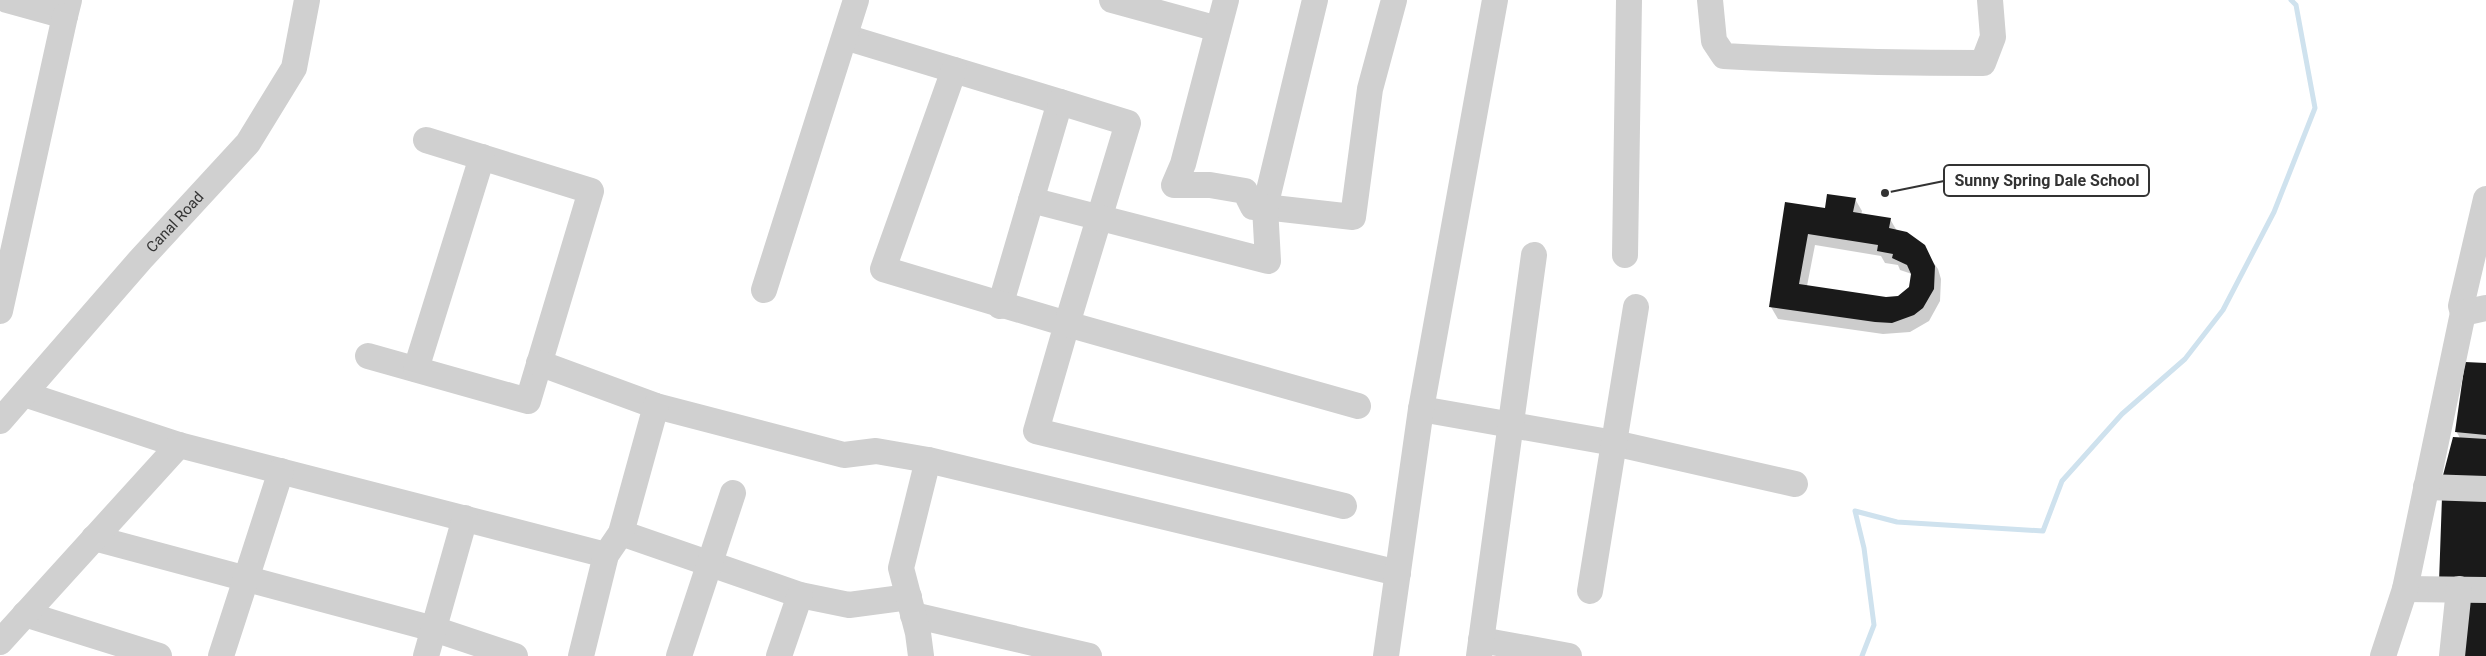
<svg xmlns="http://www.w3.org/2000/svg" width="2486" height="656" font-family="Roboto,sans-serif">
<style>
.shadow{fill:#0003;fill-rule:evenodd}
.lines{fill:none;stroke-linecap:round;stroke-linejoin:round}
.stream{stroke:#cfe2ee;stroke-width:5}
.building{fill:#1a1a1a;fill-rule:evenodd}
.minor{stroke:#d0d0d0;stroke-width:26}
.labels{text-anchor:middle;stroke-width:5;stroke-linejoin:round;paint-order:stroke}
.street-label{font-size:15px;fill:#333;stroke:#fff}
.leader{fill:none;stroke:#333;stroke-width:2}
.callout-dot{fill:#333;stroke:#fff;stroke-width:2}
.callout{fill:#fff;stroke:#333;stroke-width:2}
.callout-label{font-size:16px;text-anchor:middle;font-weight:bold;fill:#333}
</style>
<rect width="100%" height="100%" fill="#fff"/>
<path class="shadow" d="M1855,199L1862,211L1861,215L1890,219L1897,231L1916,239L1938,269L1941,279L1940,301L1929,321L1910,332L1883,334L1778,319L1771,307L1786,204L1826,210ZM1815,245L1881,256L1885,263L1898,265L1900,270L1912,274L1910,288L1898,298H1886L1807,286Z
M2486,364V656L2460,438L2456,431Z"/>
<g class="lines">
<path class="stream" d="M1862,656L1874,625L1864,548L1855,511L1897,522L2043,531L2062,481L2122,414L2185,359L2223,310L2274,212L2315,108L2296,5L2291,0"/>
</g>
<path class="building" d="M1827,194L1856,198L1853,212L1891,218L1889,228L1907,232L1925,245L1935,266L1934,289L1923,308L1914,315L1892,323L1875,322L1769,307L1785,202L1825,208ZM1808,234L1878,245L1877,251L1893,254L1892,258L1907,265L1911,274L1909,287L1898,296L1886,297L1799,284Z
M2465,362L2486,363V435L2455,432Z
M2453,437L2486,439V484L2441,483Z
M2442,497L2486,499V583L2439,582Z
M2464,597H2486V656H2459Z"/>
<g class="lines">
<g class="minor">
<path d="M7,0L65,16L69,0"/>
<path d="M1112,0L1218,29"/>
<path d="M1315,0L1265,207L1353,217L1370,89L1394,0"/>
<path d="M1710,0L1714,41L1724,56C1810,61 1897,63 1983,63L1993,37L1990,0"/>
<path d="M845,37L1060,102L1000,306"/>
<path d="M954,70L883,269L1067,324L1036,431L1344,506"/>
<path d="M1060,102L1128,123L1067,324L1358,406"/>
<path d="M1031,200L1268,261L1265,207H1253L1245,191L1210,185H1174L1183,164L1226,0"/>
<path d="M1625,255L1629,0"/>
<path d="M764,290L856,0"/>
<path d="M0,311L65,16"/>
<path d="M2463,313L2461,306L2486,199"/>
<path d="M368,356L528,401L591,191L426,140"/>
<path d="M539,363L656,406L844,455L876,451L928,460L1398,573"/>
<path d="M416,369L482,157"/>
<path d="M24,394L179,445L606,555"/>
<path d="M1421,409L1614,443L1795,484"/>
<path id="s1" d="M0,421L141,259L248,143L294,68L307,0"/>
<path d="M2426,487L2486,489"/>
<path d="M621,533L800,595L849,605L909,597"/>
<path d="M94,538L434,629L515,656"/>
<path d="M2405,589L2486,590"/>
<path d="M1590,591L1636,307"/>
<path d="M25,614L159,656"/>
<path d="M913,615L1089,656"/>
<path d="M1481,640L1569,656"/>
<path d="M0,642L179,445"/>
<path d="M221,656L281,471"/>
<path d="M426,656L465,518"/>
<path d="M581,656L606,555L621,533L656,406"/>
<path d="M679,656L733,493"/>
<path d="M779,656L800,595"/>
<path d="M921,656L918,633L901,568L928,460"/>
<path d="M1386,656L1421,409L1495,0"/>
<path d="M1479,656L1534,255"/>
<path d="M2383,656L2405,589L2463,313L2486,308"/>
<path d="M2452,656L2459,589"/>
</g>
</g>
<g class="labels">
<g class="street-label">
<text dy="5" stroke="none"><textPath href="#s1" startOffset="265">Canal Road</textPath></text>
</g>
</g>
<path class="leader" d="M1885 193L1944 181"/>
<circle class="callout-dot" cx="1885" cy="193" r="5"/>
<rect class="callout" x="1944" y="165" width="205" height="31" rx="5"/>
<g class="callout-label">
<text x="2047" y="186">Sunny Spring Dale School</text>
</g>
</svg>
